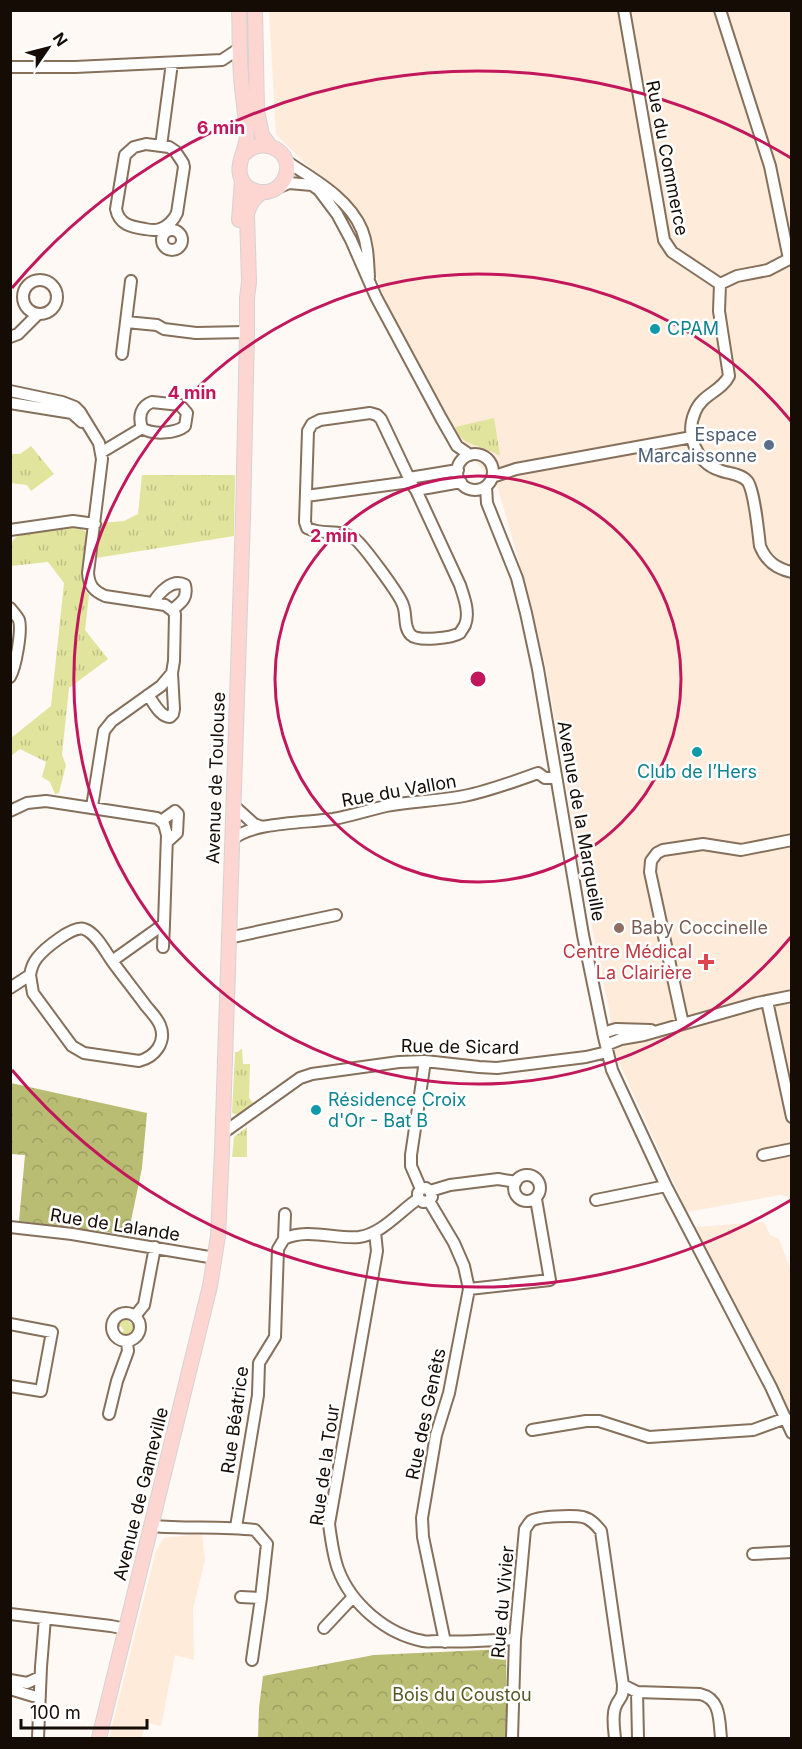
<svg xmlns="http://www.w3.org/2000/svg" width="802" height="1749" font-family="Inter,sans-serif">
<style>
.built{fill:#feebda}
.grass{fill:url(#grass-tufts)}
.forest{fill:url(#forest-crowns)}
.lines{fill:none;stroke-linecap:round;stroke-linejoin:round}
.minor-casing{stroke:#86705b;stroke-width:14}
.major-casing{stroke:#d5d3d2;stroke-width:16}
.minor{stroke:#fff;stroke-width:10}
.major{stroke:#fdd6d2;stroke-width:14}
.ring{fill:none;stroke:#c2185b;stroke-width:3}
.culture-dot{fill:#0f9aa8;stroke:#fff;stroke-width:2}
.service-dot{fill:#5c6f8a;stroke:#fff;stroke-width:2}
.education-dot{fill:#8d6e63;stroke:#fff;stroke-width:2}
.health-dot{fill:#e0444e;stroke:#fff;stroke-width:2}
.labels{text-anchor:middle;stroke-width:5;stroke-linejoin:round;paint-order:stroke}
.street-label{font-size:18px;fill:#140c05;stroke:#fff}
.culture-label{font-size:18px;fill:#0d838f;stroke:#fff;text-anchor:start}
.service-label{font-size:18px;fill:#4e5e75;stroke:#fff;text-anchor:end}
.education-label{font-size:18px;fill:#785e54;stroke:#fff;text-anchor:start}
.health-label{font-size:18px;fill:#be3a42;stroke:#fff;text-anchor:end}
.park-label{font-size:18px;fill:#565823;stroke:#fff}
.centre{fill:#c2185b;stroke:#fff;stroke-width:3}
.ring-label{font-size:18px;text-anchor:middle;font-weight:bold;fill:#c2185b;stroke:#fff;stroke-width:5;stroke-linejoin:round;paint-order:stroke}
</style>
<defs>
<pattern id="grass-tufts" width="24" height="20" patternUnits="userSpaceOnUse" patternTransform="scale(1.5)"><rect width="24" height="20" fill="#e0e49c"/><path d="M3 7l-1-3M5 7V3M7 7l1-3M15 17l-1-3M17 17v-4M19 17l1-3" fill="none" stroke="#bfc285"/></pattern>
<pattern id="forest-crowns" width="20" height="18" patternUnits="userSpaceOnUse" patternTransform="scale(1.5)"><rect width="20" height="18" fill="#b9bc73"/><path d="M2 6a3 3 0 1 1 6 0M12 15a3 3 0 1 1 6 0" fill="none" stroke="#9ea062"/></pattern>
</defs>
<rect width="100%" height="100%" fill="#fef9f5"/>
<path class="built" d="M269,11H791V1197L780,1195L687,1212L614,1051L609,1009L582,879L546,668L517,555L498,488L448,427L389,312L357,222L327,184L276,135Z
M764,1222L770,1235L779,1239L791,1270V1416L694,1227Z
M202,1534L205,1560L193,1609L194,1660L175,1655L161,1726L145,1722L142,1738H109L156,1551L164,1538Z"/>
<path class="grass" d="M494,418L500,455H498C482,444 462,448 455,427Z
M31,446L54,474L31,491L27,485L10,483L11,454H20Z
M142,475H235L234,536L96,558L100,523L124,521L138,514Z
M73,525L85,531L89,540L84,589L89,595L85,630L108,659L69,688L62,755L66,765L59,793L55,794L50,782L42,777L46,762L20,749L11,756V738L51,706L64,583L48,562L11,566C11,558 9,549 12,542C19,528 58,527 73,525Z
M241,1049H242L243,1064H250L249,1098L253,1103L237,1115L232,1113L235,1052H238Z
M247,1127V1157H232L234,1137Z
M123,1314L131,1316L127,1320L132,1324L136,1320L139,1325L135,1334L128,1337L120,1335L124,1331L121,1326L116,1329L117,1320Z"/>
<path class="forest" d="M11,1083L147,1113L142,1168L128,1235L19,1221L25,1155L11,1154Z
M506,1649L507,1738H258L259,1708L263,1676L374,1655Z"/>
<g class="lines">
<g class="minor-casing">
<path id="minor" d="M624,10L664,240L672,252L720,284
M720,10L770,166L789,259
M10,67H75L222,60L240,48
M146,144L169,147L175,151L183,163L184,167L177,213C174,220 167,227 160,229C155,231 150,230 145,229C132,227 119,225 116,209L125,155L134,147Z
M161,146L172,63
M286,161C313,179 349,198 362,230C368,245 368,261 369,277
M279,187L289,183L312,185L319,190L337,214L351,240L376,297L441,418L457,446L470,455
M162 240a10 10 0 1 1 20 0a10 10 0 1 1-20 0Z
M23 297a17 17 0 1 1 34 0a17 17 0 1 1-34 0Z
M720,284L719,311L729,376C721,392 702,394 695,412C685,434 696,462 719,470C728,474 741,473 748,482C755,494 758,531 760,546C766,561 776,569 792,572
M720,284L737,276L768,270L789,259L792,260
M126,322L157,325L164,329L196,333L247,332
M10,337L18,334L38,314
M122,354L131,281
M10,391L62,402L75,407L80,412L99,443L102,459L88,573C89,586 94,591 105,596L165,605L172,610L175,614L174,661L172,673L161,686L112,721L104,731L92,807
M152,402L180,405L187,413L185,426C175,434 152,435 142,428C138,416 141,406 152,402Z
M10,403L72,413L82,422
M370,413L377,415L381,419L409,478L410,482L416,490L460,585C464,597 470,613 465,625C464,627 461,631 460,633C452,638 418,642 411,635C403,627 407,615 403,605C400,595 363,545 355,539C339,528 324,536 307,528L305,522L308,431L312,424L320,420Z
M102,452L142,428
M457 472a18 18 0 1 1 36 0a18 18 0 1 1-36 0Z
M492,477L516,469L692,437
M409,478L458,470
M486,487L487,503L517,578L526,613L538,669L583,935L604,1037L612,1070L666,1186L771,1387L792,1433
M416,490L461,482
M306,496L410,482
M10,530L73,521L95,524
M153,603C159,593 172,578 185,585C188,598 182,602 172,610
M10,608C13,612 17,616 19,620C22,630 16,667 10,677
M148,695C154,703 160,717 170,717L173,714L174,709L172,673
M233,805L254,824L262,827
M10,811L27,803L46,801L157,818L164,824L167,835L164,924L112,961C123,976 135,991 146,1006C151,1012 157,1018 160,1025C167,1042 155,1057 139,1061L84,1053L72,1046L33,993L30,975
M161,821L175,811L178,814L177,833L167,842
M232,840C251,822 305,823 333,819C351,816 368,810 386,806C412,801 438,801 464,796C489,791 513,782 538,773L545,778H556
M228,938L336,915
M163,947L164,924
M10,988L30,975C31,969 33,963 37,958C44,949 73,925 84,929C96,933 105,951 112,961
M767,1001L792,1117
M683,1024L650,872L651,861L657,853L663,850L703,844L741,850L792,840
M603,1033L616,1029L651,1030
M606,1045L621,1039L644,1035L757,1003L792,996
M223,1133L300,1078L312,1074L399,1062L425,1061L479,1067L497,1068L586,1057L607,1052
M763,1155L792,1149
M514 1188a13 13 0 1 1 26 0a13 13 0 1 1-26 0Z
M421,1189L426,1188L430,1191L432,1197L429,1201L423,1202L418,1198V1193L421,1189L411,1166V1155L425,1061
M430,1191L450,1185L498,1179L516,1182
M596,1200L666,1186
M429,1201L454,1243L464,1266L469,1289L449,1393L436,1435L422,1518L423,1537L445,1642
M10,1227L72,1234L215,1258
M375,1232L377,1251L329,1524C331,1539 333,1555 338,1569C351,1604 386,1634 423,1641C427,1642 432,1641 437,1641C462,1643 489,1640 515,1639
M284,1239C306,1228 335,1239 359,1237C382,1234 400,1211 418,1199
M469,1289L550,1280L536,1199
M112 1327a14 14 0 1 1 28 0a14 14 0 1 1-28 0Z
M135,1316L144,1305L155,1247
M10,1324L52,1332L41,1391L10,1386
M109,1414L117,1381L128,1351L127,1342
M532,1430L586,1421H599L649,1437L753,1430L786,1418
M152,1526C186,1529 221,1526 255,1530L267,1544L261,1598L241,1597
M236,1527L258,1395L259,1363L275,1337L278,1249L284,1239L285,1214
M753,1554L792,1552
M10,1614L111,1626L126,1629
M324,1628L353,1597
M252,1660L261,1598
M10,1680L27,1683L40,1677
M10,1689L33,1696
M637,1692L638,1738
M38,1738L41,1667L45,1618
M512,1738L515,1639L525,1529C527,1527 528,1524 531,1521C538,1516 574,1515 583,1517C591,1519 596,1525 601,1531L623,1685L637,1692L700,1694C721,1699 719,1720 721,1738
M615,1738C614,1729 612,1717 615,1708C619,1696 623,1701 623,1685"/>
</g>
<g class="major-casing">
<path id="major" d="M239,10C240,32 239,54 241,75C242,95 246,115 247,135C247,148 237,161 240,175C245,195 273,198 283,181C299,157 266,131 243,155
M255,10L257,111L262,135L270,146
M239,220L242,180
M99,1738L210,1286L218,1236L222,1150L243,518L247,332V298L249,282L247,214C250,203 254,198 262,192"/>
</g>
<use href="#minor" class="minor"/>
<use href="#major" class="major"/>
</g>
<g class="ring">
<circle cx="478" cy="679" r="203"/>
<path d="M791 937A405 405 0 1 1 791 421"/>
<path d="M791 1200A608 608 0 0 1 12 1070M12 288A608 608 0 0 1 791 158"/>
</g>
<g class="culture-dot">
<circle cx="655" cy="329" r="6"/>
<circle cx="697" cy="752" r="6"/>
<circle cx="316" cy="1110" r="6"/>
</g>
<circle class="service-dot" cx="769" cy="445" r="6"/>
<circle class="education-dot" cx="619" cy="928" r="6"/>
<path class="health-dot" d="M703 953h6v6h6v6h-6v6h-6v-6h-6v-6h6z"/>
<g class="labels">
<g class="street-label">
<text transform="translate(667 158) rotate(79)" y="6">Rue du Commerce</text>
<text transform="translate(216 778) rotate(-88)" y="6">Avenue de Toulouse</text>
<text transform="translate(399 791) rotate(-10)" y="6">Rue du Vallon</text>
<text transform="translate(581 821) rotate(80)" y="6">Avenue de la Marqueille</text>
<text transform="translate(460 1047) rotate(1)" y="6">Rue de Sicard</text>
<text transform="translate(115 1225) rotate(9)" y="6">Rue de Lalande</text>
<text transform="translate(426 1414) rotate(-78)" y="6">Rue des Genêts</text>
<text transform="translate(235 1420) rotate(-82)" y="6">Rue Béatrice</text>
<text transform="translate(325 1465) rotate(-82)" y="6">Rue de la Tour</text>
<text transform="translate(141 1494) rotate(-76)" y="6">Avenue de Gameville</text>
<text transform="translate(503 1602) rotate(-85)" y="6">Rue du Vivier</text>
</g>
<g class="culture-label">
<text x="667" y="335">CPAM</text>
<text x="697" y="778" text-anchor="middle">Club de l’Hers</text>
<text x="328" y="1106">Résidence Croix<tspan x="328" dy="21">d'Or - Bat B</tspan></text>
</g>
<g class="service-label">
<text x="757" y="441">Espace<tspan x="757" dy="21">Marcaissonne</tspan></text>
</g>
<g class="education-label">
<text x="631" y="934">Baby Coccinelle</text>
</g>
<g class="health-label">
<text x="692" y="958">Centre Médical<tspan x="692" dy="21">La Clairière</tspan></text>
</g>
<g class="park-label">
<text x="462" y="1701">Bois du Coustou</text>
</g>
</g>
<circle cx="478" cy="679" r="9" class="centre"/>
<g class="ring-label">
<text x="221" y="134">6 min</text>
<text x="192" y="399">4 min</text>
<text x="334" y="542">2 min</text>
</g>
<rect width="802" height="1749" fill="none" stroke="#140c05" stroke-width="24"/>
<g transform="translate(48 48) rotate(55)" stroke="#ffffff" stroke-width="4.5" paint-order="stroke">
<path d="M0-4.5L10 22L0 15L-10 22Z" fill="#140c05"/>
<text y="-9" font-size="16" font-weight="bold" text-anchor="middle" fill="#140c05">N</text>
</g>
<path d="M21 1719v9h126v-9" fill="none" stroke="#140c05" stroke-width="3"/>
<text x="30" y="1719" font-size="18" fill="#140c05" stroke="#ffffff" stroke-width="4.5" paint-order="stroke">100 m</text>
</svg>
